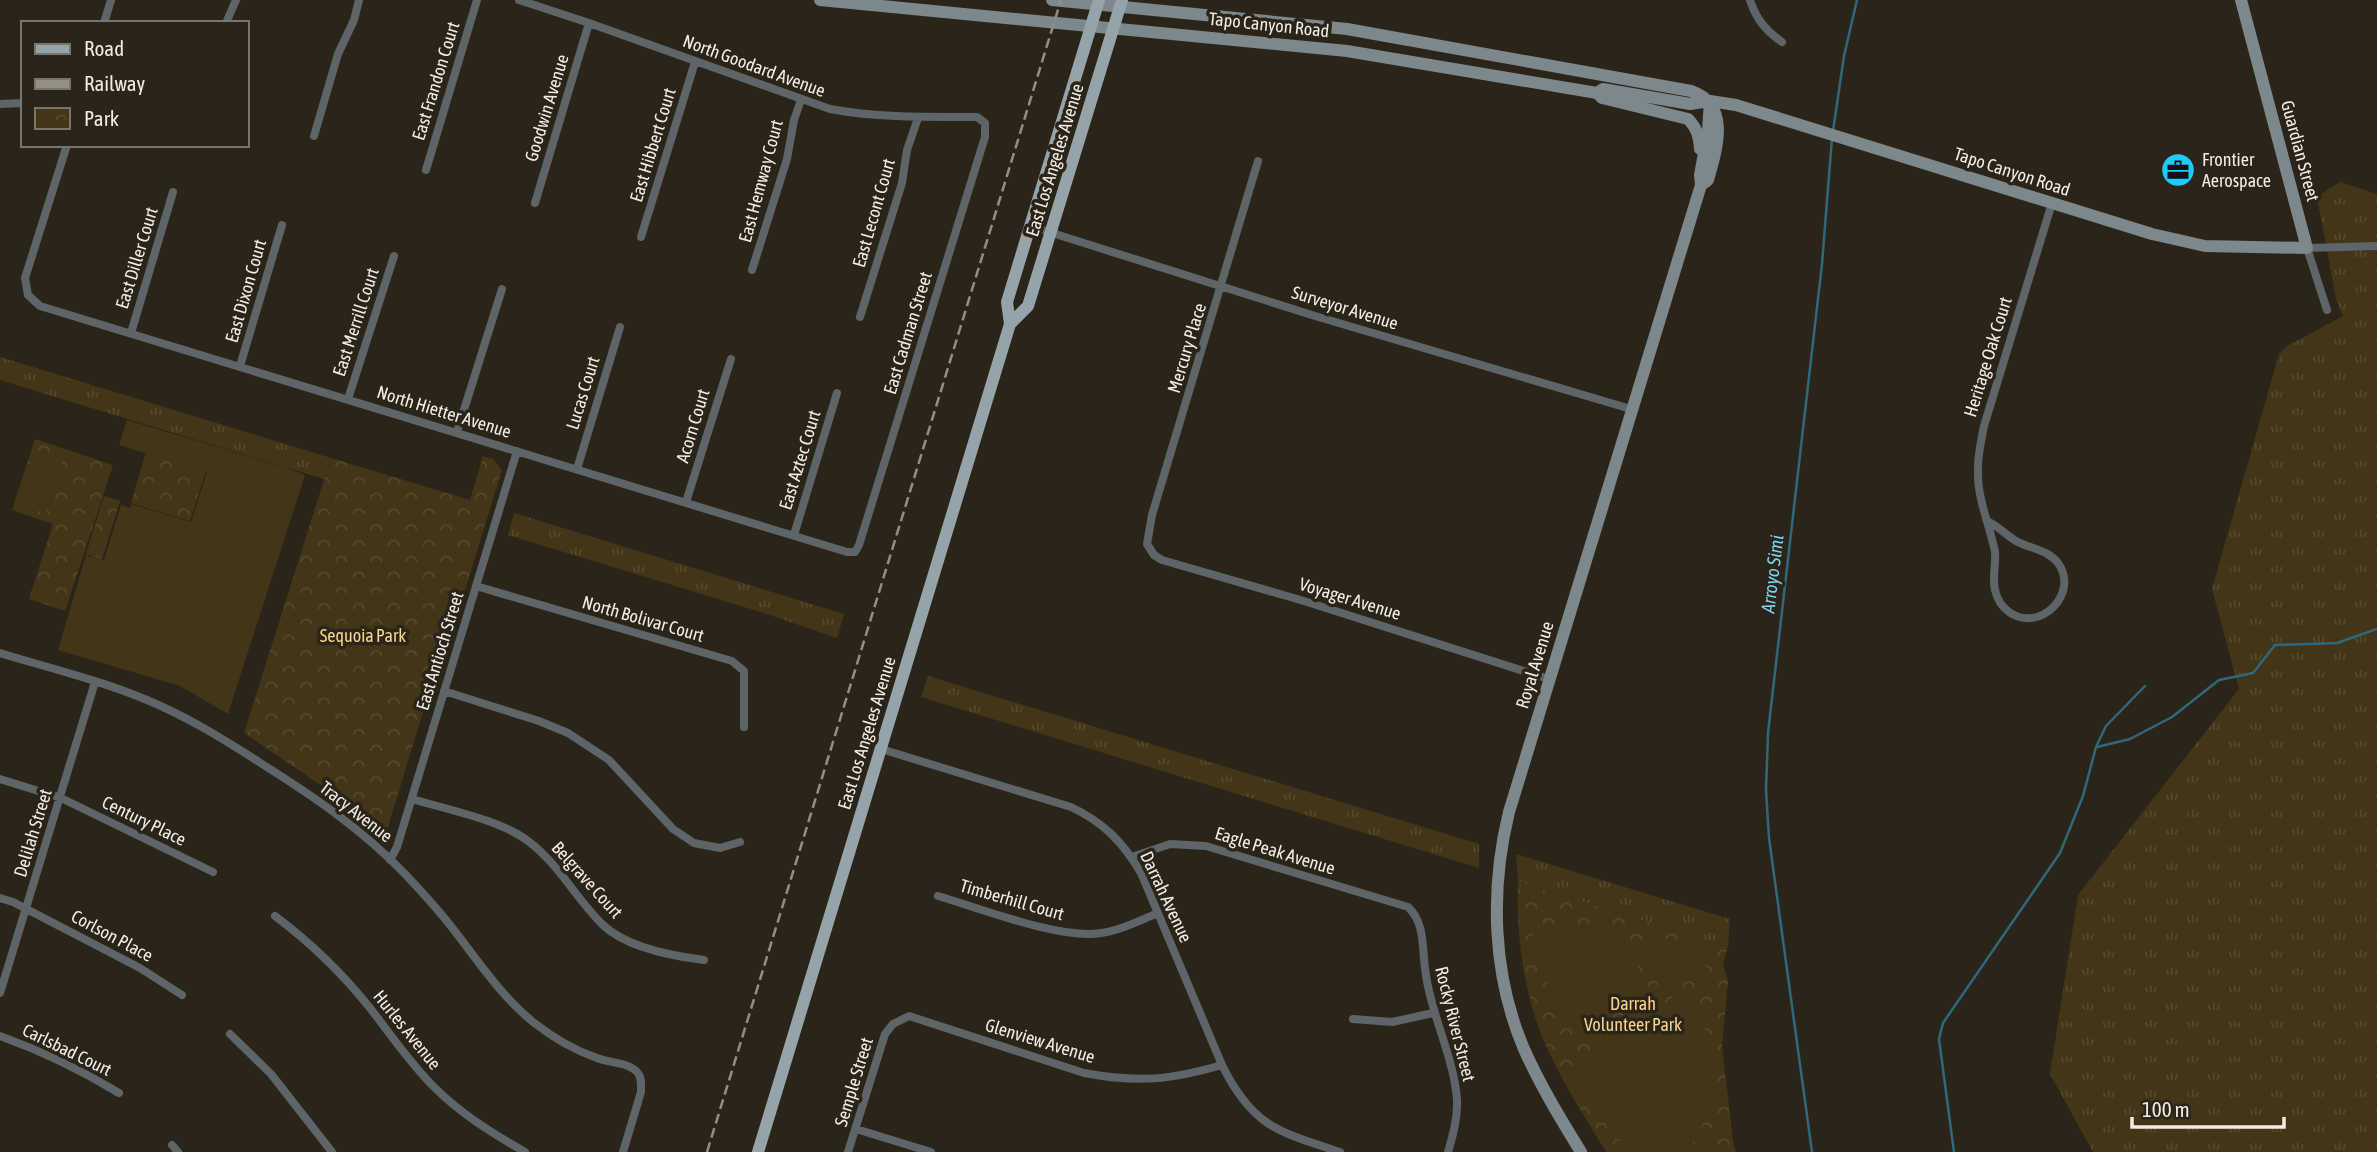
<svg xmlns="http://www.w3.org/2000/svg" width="2377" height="1152" font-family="'Asap Condensed',sans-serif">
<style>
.grass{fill:url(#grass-tufts)}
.park{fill:url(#park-crowns)}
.garden{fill:#433518}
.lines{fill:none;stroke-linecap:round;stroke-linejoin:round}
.stream{stroke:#2f687e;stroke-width:2.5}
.street{stroke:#5d6568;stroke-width:8}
.secondary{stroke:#7d888d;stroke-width:12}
.primary{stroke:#95a4aa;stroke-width:12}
.rail{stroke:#948f85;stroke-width:2.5;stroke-dasharray:10 5;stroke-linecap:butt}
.labels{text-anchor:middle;stroke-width:7;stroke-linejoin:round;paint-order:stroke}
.street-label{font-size:18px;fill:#f1ede5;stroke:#2b2519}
.poi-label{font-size:18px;fill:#f1ede5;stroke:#2b2519;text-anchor:start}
.park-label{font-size:18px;fill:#f8d48c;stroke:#2b2519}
.water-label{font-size:19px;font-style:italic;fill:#7bd4f7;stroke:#2b2519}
</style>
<defs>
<pattern id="grass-tufts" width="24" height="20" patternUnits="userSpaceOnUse" patternTransform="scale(1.75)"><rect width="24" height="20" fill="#433518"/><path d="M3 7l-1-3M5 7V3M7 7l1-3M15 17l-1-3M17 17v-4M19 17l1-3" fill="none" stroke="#55492e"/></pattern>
<pattern id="park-crowns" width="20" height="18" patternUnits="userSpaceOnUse" patternTransform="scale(1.75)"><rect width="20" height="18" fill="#433518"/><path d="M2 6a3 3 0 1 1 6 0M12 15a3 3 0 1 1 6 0" fill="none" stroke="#55492e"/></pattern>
</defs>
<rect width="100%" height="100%" fill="#2b2519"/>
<path class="grass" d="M2340,182L2377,194V1152H2093L2050,1074L2078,895L2239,689L2212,589L2279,354L2287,346L2343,316L2336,299L2317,197Z
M0,357L331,458L324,479L0,380Z
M514,513L844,614L837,638L764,613L508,535Z
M928,676L1479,844V868L921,697Z
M1516,854L1730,919L1728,947L1518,881Z"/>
<path class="park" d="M35,439L113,465L65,611L29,599L53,524L12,510Z
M146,452L206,471L190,521L131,503Z
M483,456L493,459L502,470L438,677L429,692L388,827L385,831H381L343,800L244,733L331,458L470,500Z
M104,496L120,501L102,559L86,554Z
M1518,881L1728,947L1723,964L1728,981L1722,1046L1733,1141L1736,1152H1606C1584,1115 1560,1079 1543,1039C1523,990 1516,933 1518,881Z"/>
<path class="garden" d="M127,420L284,467L305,475L228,714L180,686L58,650L86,555L104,560L121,505L130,508L131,504L191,522L207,472L119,445Z
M34,449L63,458L46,513L18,505Z
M1553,925C1609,924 1628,944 1651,992L1564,1025L1559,1022L1532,931Z
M1662,938C1686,942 1701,951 1709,974L1660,989L1643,941Z
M1676,995H1688C1709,1038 1724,1060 1708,1108C1703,1125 1697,1138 1687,1152H1629L1576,1078L1577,1068Z"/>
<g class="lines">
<path class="stream" d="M1833,131L1844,56L1857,0
M2097,747L2130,739L2172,717L2219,680L2253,673L2275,645L2337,643L2377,629
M1812,1152L1769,838L1766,790L1768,733L1822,264L1832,138
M1954,1152L1939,1039L1943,1023L2060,853L2083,796L2096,747L2106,726L2145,686"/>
<path class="street" d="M1750,0C1756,19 1766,31 1782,42
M104,23L111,0
M226,23L236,0
M0,104L23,103
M314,136L338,54L354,20L359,0
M67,145L25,278L28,295L40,306L847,552H855L859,545L985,137V123L977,117C928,117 878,118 830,109L589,23L519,0
M1258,161L1152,515L1147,544L1154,555L1162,560L1304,601L1549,679
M426,170L477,0
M535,203L589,23
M1030,226L1315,316L1631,409
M641,237L695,62
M752,270L787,159L794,120L801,100
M2327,310L2307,248L2377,246
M860,317L902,183L907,150L918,118
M131,333L173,192
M240,366L282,225
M348,399L394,256
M457,432L502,289
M577,469L620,327
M686,502L731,359
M1989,522C1999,527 2006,535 2016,541C2030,549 2047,549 2058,563C2080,593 2040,634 2009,612C2002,607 1997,599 1995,590C1992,578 1996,565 1995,552C1990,526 1978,501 1978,474C1977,457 1981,442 1984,426L2052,203
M794,535L837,393
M476,586L732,661L744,671V727
M0,653C49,668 99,680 147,700C188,717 225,740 262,764C313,796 363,830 405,874C420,890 436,907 450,925C476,958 500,995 533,1022C552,1037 574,1050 597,1058C609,1063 628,1062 637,1072C642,1077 641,1085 641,1092L623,1152
M444,691L539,721L568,733L609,760L673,829L694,843L720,848L740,842
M881,749L1071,807C1103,822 1123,842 1141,873L1222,1065C1252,1126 1278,1132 1340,1152
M0,779L61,798L213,872
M412,799C445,809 501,820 528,841C559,864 576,899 603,925C627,948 672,956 704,960
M1132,857L1170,844L1206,846L1408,907C1425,923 1422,946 1425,968C1430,1013 1453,1054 1457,1099C1458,1117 1453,1135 1448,1152
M390,860L397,847L517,451
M938,896C979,908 1061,940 1101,933C1121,930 1139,921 1158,913
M0,898L13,902L140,968L182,995
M275,916C311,943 342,973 370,1008C391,1035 410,1063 434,1087C461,1114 492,1133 525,1152
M0,993L95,682
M1353,1019L1392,1022L1433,1013
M230,1034L271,1074L332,1152
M0,1036C42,1051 81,1070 119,1093
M856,1129L931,1152
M172,1145L178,1152
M848,1152L885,1034L893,1024L909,1016L1084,1073C1138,1083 1170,1080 1222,1065"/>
<path class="secondary" d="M820,0L1347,51L1597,93L1603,89L1690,104L1710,101L1736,105L2152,234L2205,246L2307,248L2241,0
M1052,0L1347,29L1691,91C1731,105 1717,148 1708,180L1701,185
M1597,93L1602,98L1688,119C1697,128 1699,136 1700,149
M1581,1152C1560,1118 1540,1085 1524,1049C1492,974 1490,889 1509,812L1701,185L1700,175L1708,131L1710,101"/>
<path class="primary" d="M1010,324L1028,306L1122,0
M758,1152L1010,324L1007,302L1099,0"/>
<path class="rail" d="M707,1152L1061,0"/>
</g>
<defs>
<g id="office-disc" transform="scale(1.75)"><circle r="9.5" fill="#1ec9fd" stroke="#2b2519"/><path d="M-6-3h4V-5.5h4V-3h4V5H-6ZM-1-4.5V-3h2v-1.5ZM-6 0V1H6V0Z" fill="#111"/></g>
</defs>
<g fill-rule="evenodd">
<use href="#office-disc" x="2178" y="170"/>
</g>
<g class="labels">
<g class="street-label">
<text transform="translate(1269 25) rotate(6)" y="6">Tapo Canyon Road</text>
<text transform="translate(754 66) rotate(20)" y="6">North Goodard Avenue</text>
<text transform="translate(436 81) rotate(-73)" y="6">East Frandon Court</text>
<text transform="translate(547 108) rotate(-73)" y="6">Goodwin Avenue</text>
<text transform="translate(653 145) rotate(-73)" y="6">East Hibbert Court</text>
<text transform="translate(2300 151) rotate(75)" y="6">Guardian Street</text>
<text transform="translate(1055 160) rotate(-73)" y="6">East Los Angeles Avenue</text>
<text transform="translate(2012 172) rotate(18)" y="6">Tapo Canyon Road</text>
<text transform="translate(761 181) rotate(-75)" y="6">East Hemway Court</text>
<text transform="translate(874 213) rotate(-74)" y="6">East Lecont Court</text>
<text transform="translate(137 258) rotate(-73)" y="6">East Diller Court</text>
<text transform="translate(246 291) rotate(-74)" y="6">East Dixon Court</text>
<text transform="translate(1345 308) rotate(17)" y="6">Surveyor Avenue</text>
<text transform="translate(356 322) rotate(-72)" y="6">East Merrill Court</text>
<text transform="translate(908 333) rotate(-73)" y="6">East Cadman Street</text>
<text transform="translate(1187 348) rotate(-73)" y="6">Mercury Place</text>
<text transform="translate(1988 357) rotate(-73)" y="6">Heritage Oak Court</text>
<text transform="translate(583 393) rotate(-73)" y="6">Lucas Court</text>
<text transform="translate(444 412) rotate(17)" y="6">North Hietter Avenue</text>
<text transform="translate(693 426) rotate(-73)" y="6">Acorn Court</text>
<text transform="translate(800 460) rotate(-73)" y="6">East Aztec Court</text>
<text transform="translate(1350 599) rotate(17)" y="6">Voyager Avenue</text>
<text transform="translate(643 619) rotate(16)" y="6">North Bolivar Court</text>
<text transform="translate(440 651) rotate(-73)" y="6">East Antioch Street</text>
<text transform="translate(1535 665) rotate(-73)" y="6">Royal Avenue</text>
<text transform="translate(867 733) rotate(-73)" y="6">East Los Angeles Avenue</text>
<text transform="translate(356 812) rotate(38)" y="6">Tracy Avenue</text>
<text transform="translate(144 821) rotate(26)" y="6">Century Place</text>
<text transform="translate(33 833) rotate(-73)" y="6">Delilah Street</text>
<text transform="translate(1275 851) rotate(17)" y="6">Eagle Peak Avenue</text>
<text transform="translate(587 880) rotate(48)" y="6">Belgrave Court</text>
<text transform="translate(1166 897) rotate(65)" y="6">Darrah Avenue</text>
<text transform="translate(1012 900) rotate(16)" y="6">Timberhill Court</text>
<text transform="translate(112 936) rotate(28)" y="6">Corlson Place</text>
<text transform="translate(1455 1024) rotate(76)" y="6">Rocky River Street</text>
<text transform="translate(407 1030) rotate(51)" y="6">Hurles Avenue</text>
<text transform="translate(1040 1041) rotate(17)" y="6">Glenview Avenue</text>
<text transform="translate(67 1050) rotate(26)" y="6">Carlsbad Court</text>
<text transform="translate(854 1082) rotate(-73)" y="6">Semple Street</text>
</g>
<g class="poi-label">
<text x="2202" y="166">Frontier<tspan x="2202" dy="21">Aerospace</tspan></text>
</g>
<g class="park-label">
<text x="363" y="642">Sequoia Park</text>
<text x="1633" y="1010">Darrah<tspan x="1633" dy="21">Volunteer Park</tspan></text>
</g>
<g class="water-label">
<text transform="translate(1772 574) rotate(-83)" y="7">Arroyo Simi</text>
</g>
</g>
<rect x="21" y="21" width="228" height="126" fill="#2b2519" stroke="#7a756b" stroke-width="2"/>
<rect x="35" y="44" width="35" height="10" fill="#95a4aa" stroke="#7a756b" stroke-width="2"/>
<text x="84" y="56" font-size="21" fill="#f1ede5">Road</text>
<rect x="35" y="79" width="35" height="10" fill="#948f85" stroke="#7a756b" stroke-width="2"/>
<text x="84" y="91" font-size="21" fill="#f1ede5">Railway</text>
<rect x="35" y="108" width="35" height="21" fill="url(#park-crowns)" stroke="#7a756b" stroke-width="2"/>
<text x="84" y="126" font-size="21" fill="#f1ede5">Park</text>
<path d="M2132 1117v10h152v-10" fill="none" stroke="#f1ede5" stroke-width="3.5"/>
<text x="2142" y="1117" font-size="21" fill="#f1ede5" stroke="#2b2519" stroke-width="5" paint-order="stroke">100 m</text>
</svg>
